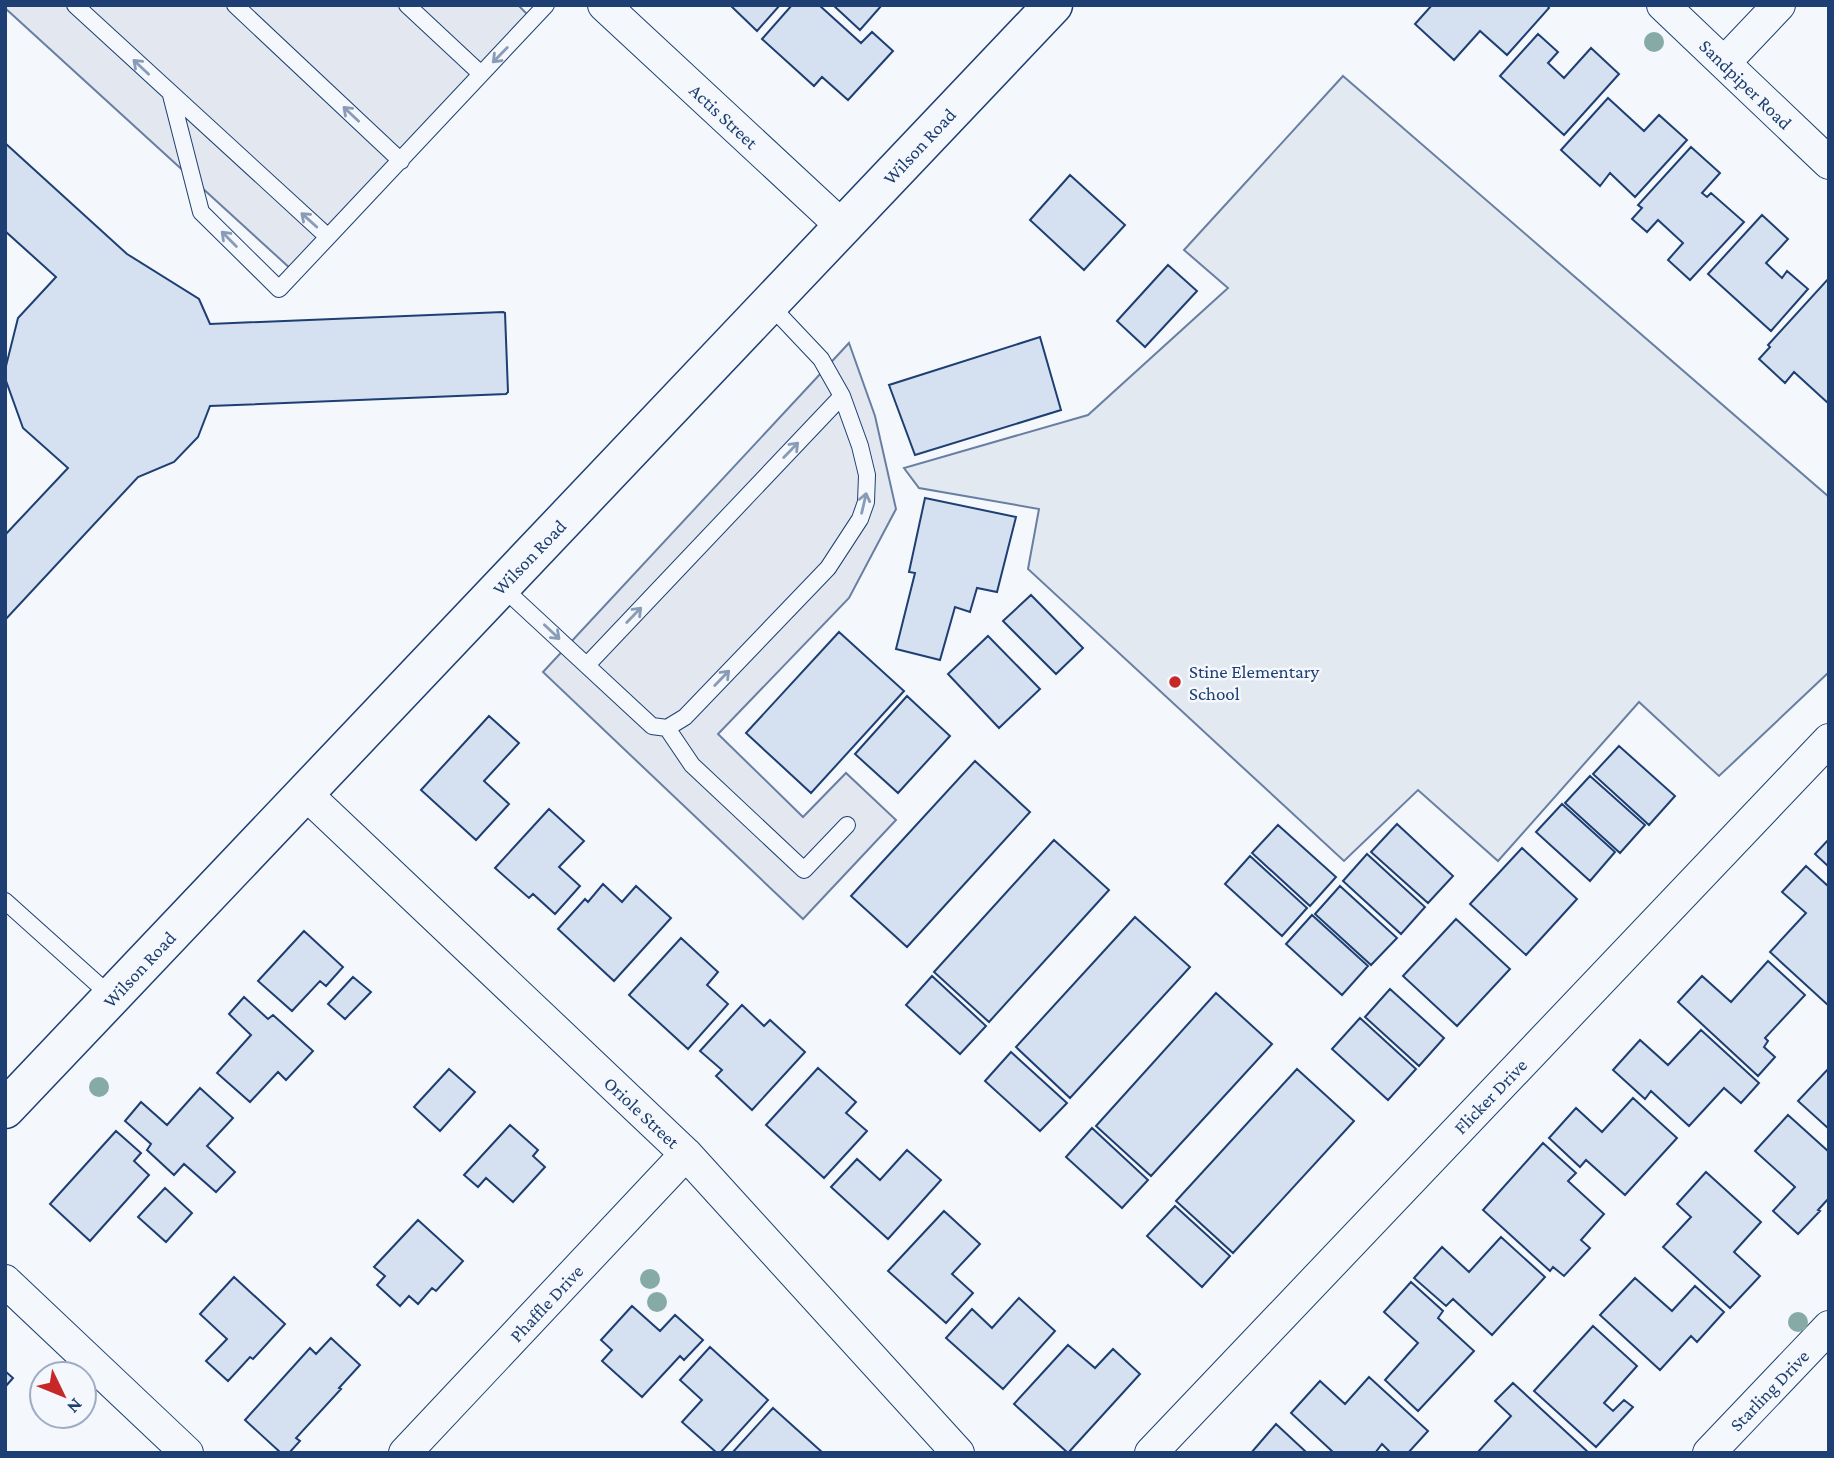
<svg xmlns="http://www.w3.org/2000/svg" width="1834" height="1458" font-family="'Crimson Pro',serif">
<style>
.green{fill:#e3e9f0;stroke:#687fa3;stroke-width:2}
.parking{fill:#e3e8f0;stroke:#687fa3;stroke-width:2}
.building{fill:#d5e0f0;stroke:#1d3f73;stroke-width:2}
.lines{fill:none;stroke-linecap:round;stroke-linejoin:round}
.service-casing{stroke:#1d3f73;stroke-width:18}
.minor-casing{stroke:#1d3f73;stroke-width:34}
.tertiary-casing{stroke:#1d3f73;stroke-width:41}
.service{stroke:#f4f7fb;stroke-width:16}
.minor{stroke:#f4f7fb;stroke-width:32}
.tertiary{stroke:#f4f7fb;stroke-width:38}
.tree{fill:#86aba6}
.oneway{stroke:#889bb7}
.poi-dot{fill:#c62828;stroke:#f4f7fb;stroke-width:2.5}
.labels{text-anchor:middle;stroke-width:5;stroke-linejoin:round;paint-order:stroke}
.street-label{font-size:19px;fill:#1d3f73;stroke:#f4f7fb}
.poi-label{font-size:19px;fill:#1d3f73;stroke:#f4f7fb;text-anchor:start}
</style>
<rect width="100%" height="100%" fill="#f4f7fb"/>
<path class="green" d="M1343,76L1829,497V672L1719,776L1639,702L1498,861L1418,790L1344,861L1028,569L1039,509L919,488L904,468L1088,415L1228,288L1184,250Z"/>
<path class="parking" d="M5,5H518L529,16L292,270L5,8Z
M849,343L875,416L896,509L849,598L718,734L803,817L846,773L896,820L803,919L543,672Z"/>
<path class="building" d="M730,5H780L757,31Z
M792,5H819L861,43L872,32L893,51L848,100L822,77L814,86L762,39Z
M833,5H882L860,30Z
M1432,5H1547L1549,8L1507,55L1480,31L1454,60L1415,24Z
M1538,34L1558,52L1548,63L1564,78L1591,48L1619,74L1564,135L1500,76Z
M1608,98L1644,131L1659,115L1687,140L1635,197L1610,173L1600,186L1561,150Z
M5,143L127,254L199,299L210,324L503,312L505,313L508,392L506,394L210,406L198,437L174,462L138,477L5,620V535L68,468L23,428L5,378V370L18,318L56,277L5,231Z
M1691,147L1720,173L1702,193L1707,197L1711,193L1744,222L1690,280L1668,260L1683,243L1658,220L1647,232L1632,219L1642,208L1638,205Z
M1070,175L1125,225L1084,270L1030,220Z
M1762,215L1788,239L1766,263L1782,278L1787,271L1808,289L1771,331L1708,274Z
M1168,265L1197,291L1145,347L1117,321Z
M1829,278V404L1794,372L1785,383L1759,359L1770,347L1768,345Z
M1040,337L1061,410L915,455L889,385Z
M925,498L1016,517L997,592L977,588L970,612L955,607L940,660L896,649L915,573L909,572Z
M1031,595L1083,648L1056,674L1003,621Z
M839,632L904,691L811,793L746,733Z
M988,636L1040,689L999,728L948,674Z
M907,696L950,736L898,793L855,754Z
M489,716L519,743L484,781L509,804L476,840L421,790Z
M1619,746L1675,796L1649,825L1593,774Z
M975,761L1030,812L907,947L851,896Z
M1590,776L1645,825L1620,853L1565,803Z
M1562,804L1615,852L1590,881L1536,832Z
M549,809L584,841L559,867L580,886L555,914L533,894L529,898L495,868Z
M1397,824L1453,876L1428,903L1371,852Z
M1278,825L1336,877L1310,906L1252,853Z
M1829,839V867L1815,854Z
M1054,840L1109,890L989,1022L934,972Z
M1522,848L1577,899L1526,955L1470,904Z
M1367,854L1425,907L1401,934L1343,881Z
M1250,856L1307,908L1282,936L1225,884Z
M1806,866L1829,887V1006L1770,952L1806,913L1782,892Z
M603,884L622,902L636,886L671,918L614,981L558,929L585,899L588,902Z
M1340,886L1397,938L1371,965L1315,914Z
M1312,915L1368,966L1342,995L1286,944Z
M1135,917L1190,967L1070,1098L1016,1047Z
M1456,919L1510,969L1457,1026L1403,976Z
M304,931L343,967L326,986L320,981L292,1011L258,981Z
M681,938L718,972L707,985L728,1004L688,1049L629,995Z
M1768,961L1805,995L1765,1038L1768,1041L1764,1047L1775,1057L1758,1076L1678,1002L1702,976L1731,1002Z
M932,976L986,1026L960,1054L906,1005Z
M353,977L371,992L345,1019L328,1004Z
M1390,989L1444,1038L1419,1066L1365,1017Z
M1216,993L1272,1044L1151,1176L1096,1126Z
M244,997L268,1019L273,1015L313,1051L286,1080L278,1072L250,1102L217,1073L251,1035L229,1014Z
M742,1005L764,1026L770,1020L805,1052L752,1110L716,1076L722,1070L700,1051Z
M1360,1018L1416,1069L1388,1100L1332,1049Z
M1701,1030L1759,1083L1741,1103L1724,1088L1689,1126L1651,1091L1645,1099L1613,1070L1640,1040L1668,1065Z
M1011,1052L1067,1103L1040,1131L985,1081Z
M818,1068L856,1102L846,1113L867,1131L824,1178L766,1125Z
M1829,1068V1129L1798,1101Z
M449,1069L475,1092L440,1131L414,1107Z
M1297,1069L1354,1121L1233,1253L1176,1201Z
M200,1088L233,1118L207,1146L235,1172L216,1192L184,1164L174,1175L147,1150L151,1144L125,1121L141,1102L167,1125Z
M1633,1098L1677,1138L1625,1195L1586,1160L1580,1167L1549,1138L1576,1108L1602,1132Z
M1788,1115L1829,1152V1198L1818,1210L1820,1211L1798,1234L1773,1211L1795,1187L1755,1151Z
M510,1125L538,1150L533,1156L545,1167L513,1202L486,1178L478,1187L464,1175Z
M1092,1128L1148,1180L1122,1208L1066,1157Z
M116,1131L141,1153L134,1161L149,1175L90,1241L50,1204Z
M1543,1143L1576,1173L1568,1181L1604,1214L1581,1240L1590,1248L1564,1276L1553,1267L1550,1271L1483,1210Z
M907,1150L941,1180L888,1239L831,1187L857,1159L880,1180Z
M1706,1172L1761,1222L1734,1252L1760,1276L1730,1308L1663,1247L1691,1217L1677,1204Z
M165,1188L192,1213L166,1242L138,1217Z
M1175,1206L1230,1256L1202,1287L1147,1236Z
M944,1211L980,1244L952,1274L973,1293L946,1323L888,1271Z
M418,1220L463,1261L436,1291L432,1288L418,1304L409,1296L400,1306L377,1285L385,1276L374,1267Z
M1501,1237L1545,1277L1492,1335L1453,1299L1446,1306L1414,1278L1442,1247L1469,1272Z
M234,1277L285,1324L253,1359L250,1357L228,1381L206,1361L227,1339L200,1314Z
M1635,1278L1672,1311L1695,1286L1724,1312L1697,1342L1691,1336L1660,1370L1600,1315Z
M1411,1282L1443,1311L1438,1318L1474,1351L1418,1411L1385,1380L1418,1343L1384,1312Z
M1019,1298L1055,1331L1003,1389L946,1338L972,1309L992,1328Z
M632,1306L660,1331L675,1315L703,1340L684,1360L680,1356L642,1397L602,1361L612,1350L601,1340Z
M1593,1326L1637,1366L1604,1403L1613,1411L1624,1400L1633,1407L1596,1447L1534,1391Z
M331,1338L360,1365L339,1388L341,1389L296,1438L300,1441L289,1453H281L245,1420L310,1348L316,1354Z
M1068,1345L1095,1368L1113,1349L1140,1374L1068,1453L1014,1404Z
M710,1347L768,1400L720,1453H717L682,1422L702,1400L680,1380Z
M5,1371L13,1378L5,1387Z
M1369,1377L1428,1431L1408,1453H1391L1382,1444L1375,1453H1334L1291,1413L1320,1381L1345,1404Z
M1513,1383L1589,1453H1477L1511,1416L1495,1401Z
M773,1408L823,1453H732Z
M1276,1424L1305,1451L1303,1453H1251Z"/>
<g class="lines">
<g class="service-casing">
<path id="service" d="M75,5L328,237L546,5
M235,5L401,161
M407,5L481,74
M171,95L201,212L279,289L328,237
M501,586L652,726L667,728L685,717L828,568L860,519L866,502L867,475L860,446L842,396L821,359L769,304
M587,665L842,396
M667,728L692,765L804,870L847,825
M5,901L112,997"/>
</g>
<g class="minor-casing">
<path id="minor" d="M604,5L843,227
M1663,5L1829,163
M1724,63L1779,5
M305,793L686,1154L958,1453
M5,1281L187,1453
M405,1453L686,1154
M1151,1453L1829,740
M1709,1453L1829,1327"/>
</g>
<g class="tertiary-casing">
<path id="tertiary" d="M5,1109L1053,5"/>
</g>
<use href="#service" class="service"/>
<use href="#minor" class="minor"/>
<use href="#tertiary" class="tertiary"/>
</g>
<g class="tree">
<circle cx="1654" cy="42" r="10"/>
<circle cx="99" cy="1087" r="10"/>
<circle cx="650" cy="1279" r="10"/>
<circle cx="657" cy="1302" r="10"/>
<circle cx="1798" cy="1322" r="10"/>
</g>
<defs><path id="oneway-shaft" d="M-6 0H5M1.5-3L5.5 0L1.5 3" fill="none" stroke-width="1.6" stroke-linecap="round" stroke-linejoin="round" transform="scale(1.75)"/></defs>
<g class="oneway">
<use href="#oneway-shaft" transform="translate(500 55) rotate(134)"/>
<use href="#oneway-shaft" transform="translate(141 67) rotate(-137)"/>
<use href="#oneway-shaft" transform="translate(351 114) rotate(-137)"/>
<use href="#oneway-shaft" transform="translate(309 220) rotate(-138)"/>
<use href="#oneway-shaft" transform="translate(229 239) rotate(-135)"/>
<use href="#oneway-shaft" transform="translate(791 450) rotate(-46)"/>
<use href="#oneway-shaft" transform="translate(864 503) rotate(-77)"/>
<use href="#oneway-shaft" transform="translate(634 615) rotate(-46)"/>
<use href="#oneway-shaft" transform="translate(552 632) rotate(43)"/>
<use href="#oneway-shaft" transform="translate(722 678) rotate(-46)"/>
</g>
<circle class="poi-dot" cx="1175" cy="682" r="7"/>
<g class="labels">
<g class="street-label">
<text transform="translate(1746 84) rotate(44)" y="7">Sandpiper Road</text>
<text transform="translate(724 116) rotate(43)" y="7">Actis Street</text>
<text transform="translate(919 146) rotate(-47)" y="7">Wilson Road</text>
<text transform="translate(529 557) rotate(-46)" y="7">Wilson Road</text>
<text transform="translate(139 969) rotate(-47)" y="7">Wilson Road</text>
<text transform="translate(1490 1096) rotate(-46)" y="7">Flicker Drive</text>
<text transform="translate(642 1112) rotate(43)" y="7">Oriole Street</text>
<text transform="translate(546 1303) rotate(-47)" y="7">Phaffle Drive</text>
<text transform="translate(1769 1390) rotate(-46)" y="7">Starling Drive</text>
</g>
<g class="poi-label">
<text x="1189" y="678">Stine Elementary<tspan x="1189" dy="22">School</tspan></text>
</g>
</g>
<rect width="1834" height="1458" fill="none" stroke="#1d3f73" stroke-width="14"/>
<g transform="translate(63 1395) rotate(133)"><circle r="33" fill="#f4f7fb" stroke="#9eadc5" stroke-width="2"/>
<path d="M0-5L12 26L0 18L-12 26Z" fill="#c62828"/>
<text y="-10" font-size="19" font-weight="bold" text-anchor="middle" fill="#1d3f73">N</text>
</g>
</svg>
